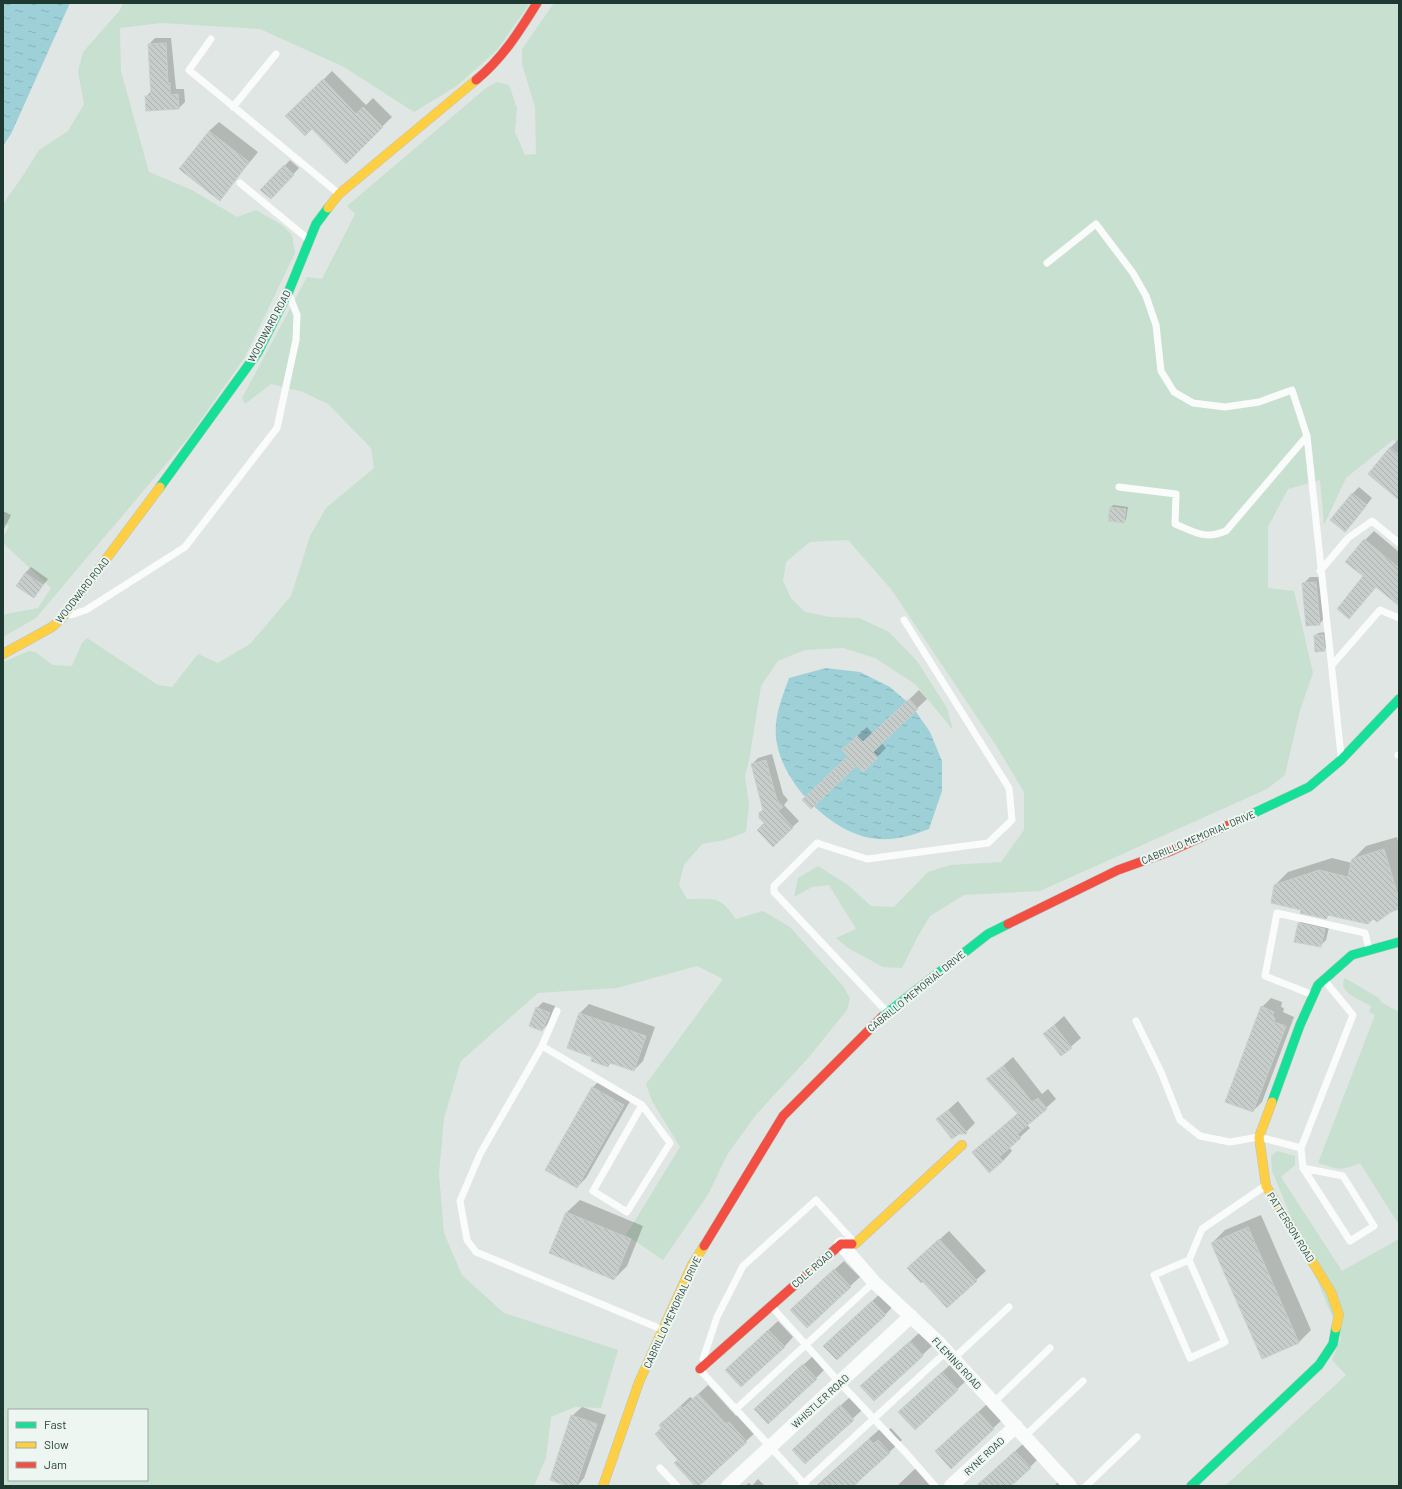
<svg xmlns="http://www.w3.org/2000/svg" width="1402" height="1489" font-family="Barlow,sans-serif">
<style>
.grass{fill:#c8e0cf;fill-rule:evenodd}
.water{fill:url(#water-ripples)}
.shadow{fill:#0003}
.building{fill:url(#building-back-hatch);stroke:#c9cfcc}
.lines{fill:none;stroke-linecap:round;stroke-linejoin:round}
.fast-casing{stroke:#b9c3bf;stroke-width:10}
.slow-casing{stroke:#b9c3bf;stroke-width:10}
.jam-casing{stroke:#b9c3bf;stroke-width:10}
.lane{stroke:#fafbfb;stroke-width:7}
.street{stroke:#fafbfb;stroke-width:14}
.fast{stroke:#16e098;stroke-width:9}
.slow{stroke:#ffcf43;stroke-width:9}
.jam{stroke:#f24e42;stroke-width:9}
.labels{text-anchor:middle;stroke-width:4;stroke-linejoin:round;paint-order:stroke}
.street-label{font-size:10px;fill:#1e3931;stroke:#edf6f1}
</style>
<defs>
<pattern id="water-ripples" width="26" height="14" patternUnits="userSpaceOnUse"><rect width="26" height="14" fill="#9ed0d8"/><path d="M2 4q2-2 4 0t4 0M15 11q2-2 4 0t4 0" fill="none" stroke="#88b3ba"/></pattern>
<pattern id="building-back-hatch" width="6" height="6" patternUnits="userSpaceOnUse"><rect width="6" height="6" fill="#c7cdca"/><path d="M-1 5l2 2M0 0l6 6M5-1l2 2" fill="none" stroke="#aab1ae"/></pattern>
</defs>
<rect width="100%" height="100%" fill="#e0e6e3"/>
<path class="grass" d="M123,3H530L497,50L457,86L414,112L344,67L260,29L161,23L120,28L121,71L149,172L192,190L237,217L256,210L282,225L292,235L295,253L245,357L188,438L36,618L3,637V616L6,614L38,608L51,588L3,543V537L9,526L3,522V204L24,174L39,150L68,131L84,104L78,72L83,52L120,10Z
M554,3H1399V443L1393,440L1346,478L1324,525L1320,480L1288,489L1268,527V588L1294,591L1313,673L1300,710L1285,775L1267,789L1040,891L964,895L930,916L917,938L902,968L883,967L848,948L836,938L856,929L829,885L812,887L794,897L798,878L818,866L848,885L871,906L894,907L928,872L950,865L1001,862L1024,830V792L997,747L891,589L848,540L810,542L786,562L783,581L791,598L805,612L830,617L859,618L889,632L917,661L947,708L953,730L915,684L875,658L843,648L805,650L778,661L761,686L749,761L745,776L749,805L746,832L725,840L702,844L684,865L679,885L687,899C715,899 719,895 736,919L763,911L790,927L844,987L850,999L847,1010L809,1057L755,1116L727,1155L709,1193L663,1260L626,1235L680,1147L652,1101L646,1084L723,979L697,966L617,988L538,993L461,1061L444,1118L439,1174L444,1233L462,1275L504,1313L618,1350L601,1408L575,1407L551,1417L546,1458L534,1486H3V662L29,651L35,652L53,665L72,666L82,643L87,638L158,685L172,687L198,654L218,663L250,644L291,596L310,536L326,508L374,468L371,448L328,404L303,392L271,384L245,404L242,398L307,277L322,279L355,214L347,206L486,88L497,82L509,85L517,108L515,132L525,155L536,154L535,107L522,64V49ZM9,1410H147V1480H9Z
M1345,978L1379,998L1381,1002L1399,1012V1225L1360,1163C1340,1172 1338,1169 1318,1163L1375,1015L1369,1012L1371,1006C1361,1000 1336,992 1345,978Z
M1277,1151L1295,1156V1165L1281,1177L1342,1271L1399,1239V1486H1225L1346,1375L1332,1360L1341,1338L1272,1171L1271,1156Z"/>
<path class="water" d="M3,3H70L11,134L3,146Z
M826,668L860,672L890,687L912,706L930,732L942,761V791L929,829C910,836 891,842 870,838C828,830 780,781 776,737C774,716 782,698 789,678Z"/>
<path class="shadow" d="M155,38H171L176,89H184L185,102L179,108L146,97L151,91L149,44Z
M332,71L366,105L373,98L392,117L346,162L312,128L287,116Z
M219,122L258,152L220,199L209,131Z
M290,160L299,168L271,198L262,190Z
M1399,439V499L1390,448Z
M1359,487L1372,498L1351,525L1352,494Z
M1113,505L1128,507L1126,519L1124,522L1111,508Z
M3,511L11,515L3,531Z
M1374,531L1399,552V605L1364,576L1365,540Z
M31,567L48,579L34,597L25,573Z
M1310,577H1322L1325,618L1319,624L1304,583Z
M1326,632L1327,647L1324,650L1315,636L1318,633Z
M919,690L927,699L881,742L886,748L863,771L853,740L867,727L873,734Z
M772,754L783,794L788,800L784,805L799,821L773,845L765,823L764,810L752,764L758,758Z
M1397,837L1399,845V908L1373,918L1329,915L1326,918L1302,909L1275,885L1288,872L1332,858L1352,863L1353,859L1366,846Z
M1305,917L1330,923L1326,940L1320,946L1299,923Z
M1271,998L1282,1002L1281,1007L1284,1008L1283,1012L1294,1017L1262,1102L1253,1111L1262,1007Z
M543,1002L555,1006L548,1024L542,1030L537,1008Z
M589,1004L655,1027L643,1061L634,1070L612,1062L608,1066L594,1057L568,1048L580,1013Z
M1064,1016L1081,1038L1061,1055L1044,1034Z
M1013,1057L1042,1094L1048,1089L1056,1099L1027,1125L1030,1128L1009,1147L1012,1151L1003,1161L973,1152L1018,1113L988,1079Z
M602,1078L633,1096L586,1178L577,1187L546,1169L593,1087Z
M958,1101L975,1123L966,1132L959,1133L938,1119Z
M580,1200L643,1226L627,1266L614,1279L550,1252L567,1212Z
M1261,1215L1311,1330L1299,1342L1262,1358L1212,1243L1225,1230Z
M949,1231L986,1271L976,1280L918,1259Z
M844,1261L860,1277L807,1326L801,1300Z
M882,1292L894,1305L885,1315L834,1336Z
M778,1321L793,1337L784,1347L736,1360Z
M919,1333L932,1346L874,1400L871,1377Z
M813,1356L825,1369L816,1378L765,1400Z
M952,1363L967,1380L915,1428L909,1403Z
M708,1385L736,1416L739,1413L756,1432L696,1486L660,1425L690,1397L693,1399Z
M850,1397L862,1410L805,1463L802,1441Z
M988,1403L1003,1419L951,1467L946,1442Z
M582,1407L606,1415L584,1478L577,1486H569L572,1416Z
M882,1427L886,1432L891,1428L902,1440L854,1486H816Z
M1025,1442L1039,1458L1030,1467L1010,1486H977Z
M918,1466L933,1483L930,1486H897Z
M758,1479L765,1486H745L749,1483L752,1486Z
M1058,1482L1061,1486H1054Z"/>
<path class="building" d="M166,43L168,83H170V95L178,94L179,109L146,111L145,96H151L148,44Z
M323,79L356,114L363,107L383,127L346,164L312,129L305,136L285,116Z
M209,131L249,162L220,201L179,169Z
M284,165L294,175L271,199L260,190Z
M1390,447L1399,455V500L1368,474Z
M1352,493L1367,505L1345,532L1330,520Z
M1110,507L1126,509L1124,523L1108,521Z
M1364,539L1399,568V606L1376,587L1349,619L1337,609L1363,576L1345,562Z
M25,573L43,585L34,598L16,586Z
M1314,582H1316L1320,625L1306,626L1302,583Z
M1314,635H1323L1325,651L1315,652Z
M909,699L918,709L873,752L878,758L863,772L857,765L811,809L802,800L848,756L842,750L857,736L863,742Z
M766,760L777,800L783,807L778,811L793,828L773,847L757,830L764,823L759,818V813L763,810L751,764Z
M1384,849L1399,899V909L1391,912L1377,922L1373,919L1368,924L1327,915V919L1300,913L1301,910L1271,903L1274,885L1319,870L1348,877L1352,859Z
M1298,923L1325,929L1321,947L1294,942Z
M1261,1006L1274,1012L1272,1016L1275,1018L1274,1022L1286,1026L1253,1112L1225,1102Z
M536,1007L550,1013L542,1031L529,1026Z
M579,1013L646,1036L634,1071L610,1063L608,1067L591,1061L592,1057L567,1048Z
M1054,1025L1072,1048L1061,1056L1043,1034Z
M1003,1066L1032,1102L1038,1098L1047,1109L1017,1134L1021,1138L999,1157L1003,1161L989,1173L972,1152L1018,1114L986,1079Z
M592,1087L624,1105L577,1188L545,1170Z
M948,1110L967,1133L966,1134H959L952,1139L936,1119Z
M566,1212L631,1239L614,1280L549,1253Z
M1248,1227L1299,1343L1262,1359L1211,1243Z
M939,1239L977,1281L947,1308L923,1282L921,1283L907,1268Z
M834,1269L851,1287L807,1328L790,1310Z
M872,1301L886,1315L837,1360L823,1346Z
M768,1330L785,1347L741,1387L725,1370Z
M910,1341L923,1356L874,1401L860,1386Z
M803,1364L817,1379L768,1424L754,1409Z
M942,1372L958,1390L915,1430L898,1412Z
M698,1394L726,1424L729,1422L747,1442L699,1486H695L674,1463L678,1460L655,1434L661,1428L659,1425L681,1406L683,1408Z
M840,1405L854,1420L805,1464L792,1450Z
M978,1412L994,1429L951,1469L935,1451Z
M571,1415L597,1424L576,1486H566L550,1480Z
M869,1439L873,1444L878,1440L890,1453L853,1486H818Z
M1015,1451L1031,1468L1011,1486H976Z"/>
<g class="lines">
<g class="fast-casing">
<path id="fast" d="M160,487L258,352L288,293L316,224L328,208
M1235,822L1309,787L1341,760L1399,699
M882,1017L988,934L1008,924
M1272,1102L1300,1025L1318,985L1352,955L1399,942
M1191,1486L1319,1365L1333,1344L1336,1328"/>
</g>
<g class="slow-casing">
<path id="slow" d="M328,208L339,194L476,80
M3,654L52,627L62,618L160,487
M1272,1102L1259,1137L1266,1186L1331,1292L1339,1315L1336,1328
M852,1244H855L962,1145
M603,1486L639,1382L692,1265L704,1246"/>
</g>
<g class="jam-casing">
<path id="jam" d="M476,80C502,59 519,32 537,3
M1008,924L1118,870L1171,851L1235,822
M704,1246L783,1116L882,1017
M700,1369L841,1244H852"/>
</g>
<path class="lane" d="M211,39L189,70L338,193
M233,107L276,54
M240,183L308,239
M1047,263L1096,224L1133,273L1146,296L1156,325L1161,371L1174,392L1193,403L1225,407L1259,402L1292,390L1307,436L1341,755
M1119,487L1176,494L1175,524C1195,532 1204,540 1226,531L1307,436
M1320,571L1348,538L1372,521L1399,543
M71,615L86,610L185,547L277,428L296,340L297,315L290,297
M1332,665L1380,610L1399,618
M1398,755H1399
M1313,995L1265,976L1277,913L1365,933L1369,949
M557,1011L542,1046L480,1154L460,1201L467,1240L476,1252L661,1329
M887,1012L774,892V886L817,843L867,859L988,843L1012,820L1009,788L904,620
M1136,1021L1161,1072L1180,1120L1200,1136L1230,1142L1259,1137L1301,1148
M542,1046L642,1105L670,1143L627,1212L593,1191L642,1105
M1303,1168L1343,1176L1374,1226L1350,1241L1303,1168L1301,1148L1353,1015L1325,981
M1189,1260L1154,1275L1190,1358L1225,1342L1189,1260L1202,1229L1265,1186
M772,1307L840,1383L907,1454L935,1486
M954,1358L1009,1307
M703,1359L717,1317L743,1266L816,1200L852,1240
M701,1371L806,1486
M994,1402L1050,1348
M736,1409L874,1282
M1025,1436L1083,1381
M660,1468L677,1486
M801,1486L947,1351
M1086,1486L1137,1437"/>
<path class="street" d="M841,1244L874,1282L938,1342L1070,1486
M728,1486L911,1316
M951,1486L1016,1426"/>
<use href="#fast" class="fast"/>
<use href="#slow" class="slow"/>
<use href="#jam" class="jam"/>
</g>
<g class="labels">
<g class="street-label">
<text transform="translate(269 326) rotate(-62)" y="4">WOODWARD ROAD</text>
<text transform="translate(82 590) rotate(-52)" y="4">WOODWARD ROAD</text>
<text transform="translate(1198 837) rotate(-23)" y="4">CABRILLO MEMORIAL DRIVE</text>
<text transform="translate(916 991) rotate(-39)" y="4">CABRILLO MEMORIAL DRIVE</text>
<text transform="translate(1291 1227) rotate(58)" y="4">PATTERSON ROAD</text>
<text transform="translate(812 1269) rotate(-41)" y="4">COLE ROAD</text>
<text transform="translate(672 1312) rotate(-65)" y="4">CABRILLO MEMORIAL DRIVE</text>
<text transform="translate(957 1363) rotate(47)" y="4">FLEMING ROAD</text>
<text transform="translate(820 1401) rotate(-43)" y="4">WHISTLER ROAD</text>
<text transform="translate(984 1456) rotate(-43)" y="4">RYNE ROAD</text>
</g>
</g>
<rect width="1402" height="1489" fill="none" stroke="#1e3931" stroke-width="8"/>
<rect x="8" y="1409" width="140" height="72" fill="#edf6f1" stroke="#9aaaa4"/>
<rect x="16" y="1422" width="20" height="6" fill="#16e098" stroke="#9aaaa4"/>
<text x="44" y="1429" font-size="12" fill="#1e3931">Fast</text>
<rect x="16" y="1442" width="20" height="6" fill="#ffcf43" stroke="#9aaaa4"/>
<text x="44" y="1449" font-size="12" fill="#1e3931">Slow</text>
<rect x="16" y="1462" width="20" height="6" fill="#f24e42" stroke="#9aaaa4"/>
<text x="44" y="1469" font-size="12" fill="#1e3931">Jam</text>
</svg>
